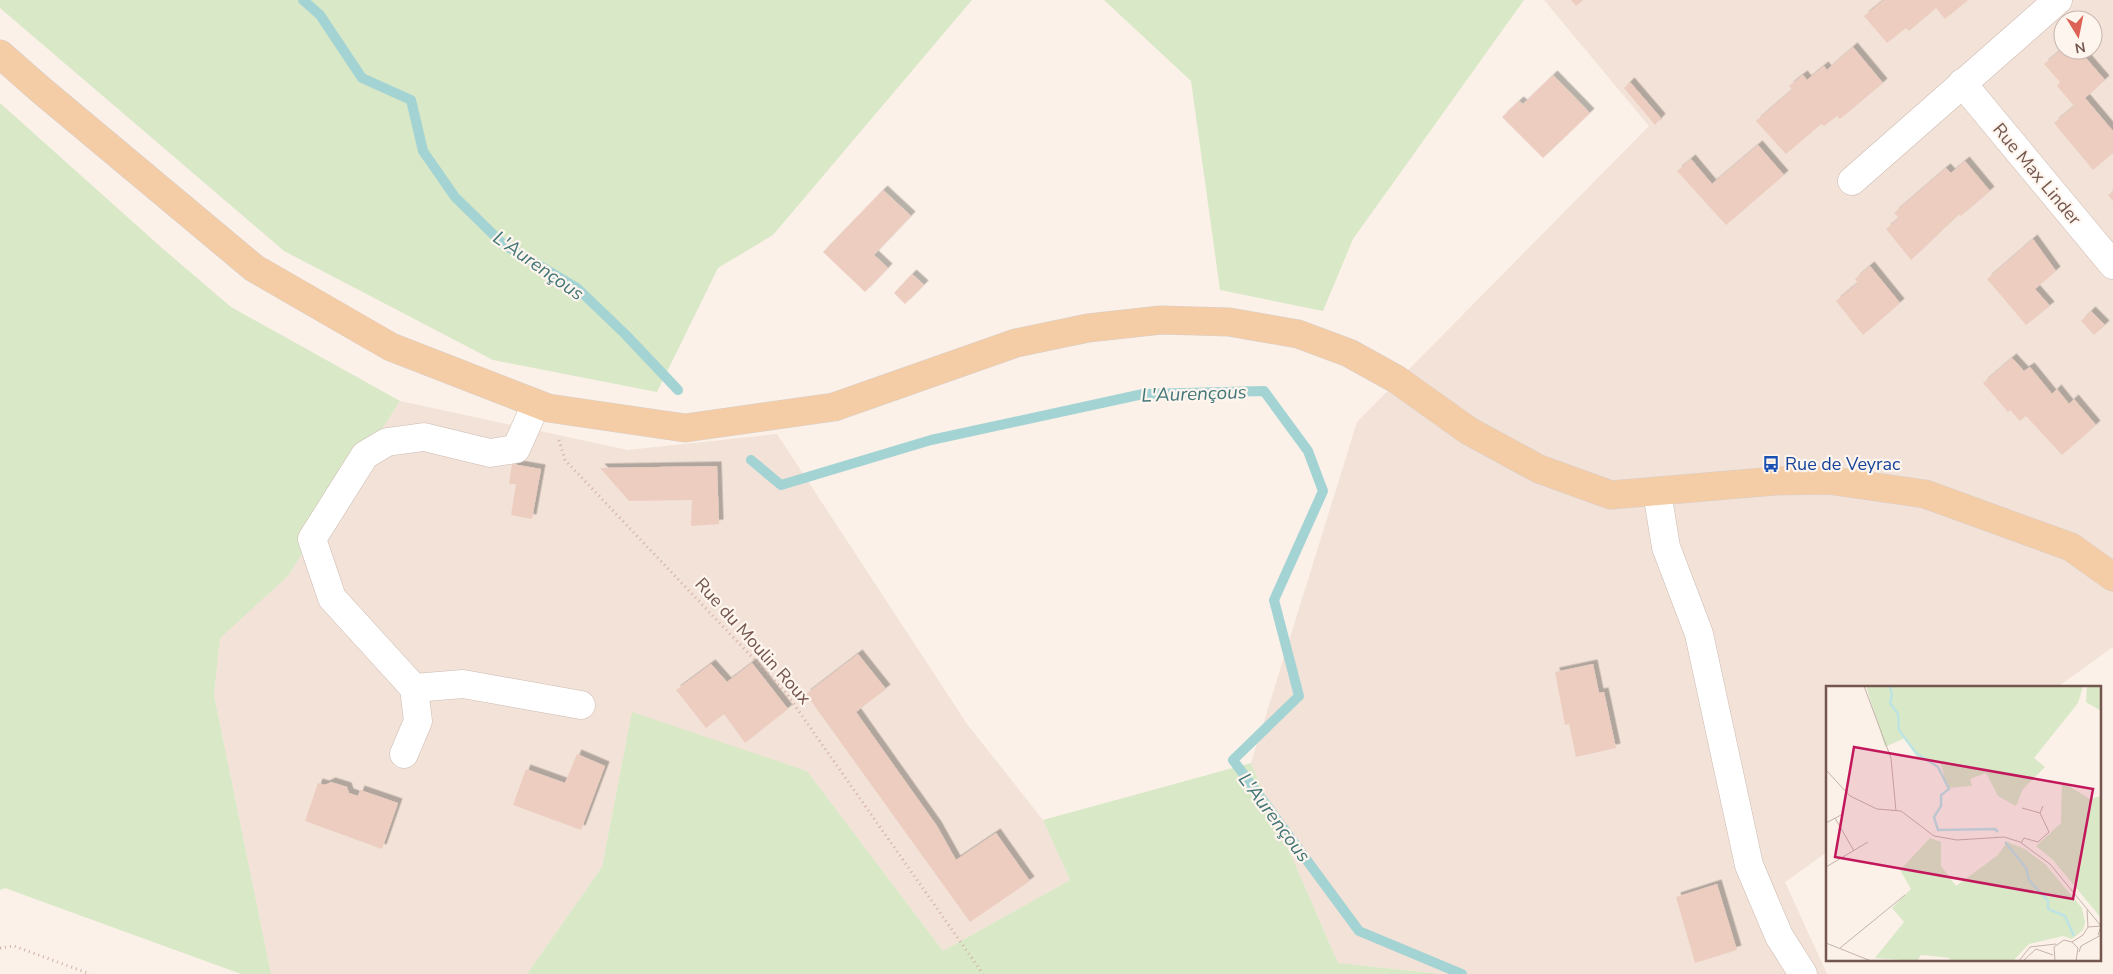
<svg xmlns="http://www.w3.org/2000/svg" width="2113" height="974" font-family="'Nunito Sans',sans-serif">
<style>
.residential{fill:#f2e2d7;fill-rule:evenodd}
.green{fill:#d9e8c7}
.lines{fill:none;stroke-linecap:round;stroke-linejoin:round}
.stream{stroke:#a4d3d4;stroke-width:10}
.building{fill:#eecdc1;filter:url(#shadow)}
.minor-casing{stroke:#cebab1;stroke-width:29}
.major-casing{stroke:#d8d0cd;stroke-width:29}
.path{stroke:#d3b0a4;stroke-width:3;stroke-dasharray:1 4;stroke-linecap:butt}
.minor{stroke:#fff;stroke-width:28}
.major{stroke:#f4cca5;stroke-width:28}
.labels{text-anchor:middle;stroke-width:4.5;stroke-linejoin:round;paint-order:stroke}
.street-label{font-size:18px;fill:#73564d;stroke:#fef5ee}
.transit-label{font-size:18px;fill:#164399;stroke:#fef5ee;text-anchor:start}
.water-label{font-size:19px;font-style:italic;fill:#427677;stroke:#fef5ee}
.inset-river{fill:none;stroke:#bde3e3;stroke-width:2.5}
.inset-road{fill:none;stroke:#c5b3aa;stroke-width:1}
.view{fill:#c2185b;fill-opacity:0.15;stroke:#c2185b;stroke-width:2.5}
.inset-edge{fill:none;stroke:#73564d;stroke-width:2.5}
</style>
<defs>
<filter id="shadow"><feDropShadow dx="4.5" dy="-4.5" stdDeviation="0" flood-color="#0004"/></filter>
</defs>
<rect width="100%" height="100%" fill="#fbf1e8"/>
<path class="residential" d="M1544,0H2113V647L2056,688H1827V852L1785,882L1827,974H1442L1338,963L1251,763L1357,422L1649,126ZM2063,20H2093V50H2063Z
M400,401L628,450L777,434L967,724L1043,820L1070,880L943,951L807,771L632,713L602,867L527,974H271L214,695L220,637L288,576Z"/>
<path class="green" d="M0,0H972L773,235L718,268L657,392L493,360L284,251L0,8Z
M1104,0H1524L1353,239L1323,311L1220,290L1191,81Z
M0,103L162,248L231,307L400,401L288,576L220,638L214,695L271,974H241L5,888L0,890Z
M632,712L807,771L943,951L1070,880L1043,820L1251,763L1338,963L1442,974H527L602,867Z"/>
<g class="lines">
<path class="stream" d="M303,0L320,15L362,78L411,100L423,151L455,197L503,244L577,288L625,334L678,390
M751,460L781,485L931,440L1143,394L1264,391L1308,451L1323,491L1274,600L1299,696L1233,760L1359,931L1462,974"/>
</g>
<path class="building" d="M1571,0H1583L1576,6Z
M1884,0H1968L1945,19L1936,8L1909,31L1906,28L1887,43L1864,16Z
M1853,47L1883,83L1840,119L1837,116L1824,126L1821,124L1786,154L1756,121L1792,90L1789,86L1803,75L1807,80L1824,66L1827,70Z
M2063,48V50H2079L2105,80L2085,98L2113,131V153L2093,170L2054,123L2074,106L2057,86L2060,82L2044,64Z
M1553,75L1590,113L1543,158L1502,117L1519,101L1523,104Z
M1630,82L1661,118L1655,125L1624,88Z
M1758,145L1784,175L1726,225L1677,171L1691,159L1712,184Z
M1965,161L1990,191L1961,216L1959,214L1911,260L1886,229L1899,218L1894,213L1946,168L1951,173Z
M883,190L911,216L874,255L888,268L865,292L823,252Z
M2113,191V201L2108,195Z
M2033,239L2056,271L2035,289L2050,306L2026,325L1987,279Z
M1870,266L1900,303L1863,335L1836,301L1858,283L1855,279Z
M912,274L924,285L905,304L894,293Z
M2091,311L2105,325L2094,335L2081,321Z
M2012,358L2024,371L2030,367L2052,394L2057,389L2069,404L2074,399L2096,425L2062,455L2026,416L2020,421L2010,410L2008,412L1983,383Z
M512,464L541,469L532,519L511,515L516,484H509Z
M717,466L719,524L691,526L692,500L629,501L600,468Z
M858,654L886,689L856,712L937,826L956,860L996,833L1030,881L970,922L806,694Z
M752,663L788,709L745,743L724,714L706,728L676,690L711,664L727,682Z
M1593,664L1599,693L1604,692L1616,748L1576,757L1569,724L1565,725L1555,672Z
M577,754L605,766L581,830L513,805L526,769L565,783Z
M331,782L347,787L349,793L358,796L360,790L398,803L382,849L305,821L318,783L325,785Z
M1717,884L1737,950L1695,963L1676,897Z"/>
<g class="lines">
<g class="minor-casing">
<path id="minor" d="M1962,83L2113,265
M1852,181L2058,0
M1657,492L1666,547L1699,634L1749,865L1779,936L1803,974
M414,688L463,684L581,705
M404,754L418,721L414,688L332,598L312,539L365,455L387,442L424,437L490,453L516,449L536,404"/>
</g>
<g class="major-casing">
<path id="major" d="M0,54L41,90L254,268L391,347L548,408L685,428L834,407L1016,343L1088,328L1161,320L1229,322L1298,334L1349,353L1396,379L1469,431L1539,469L1611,495L1775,481L1827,480L1925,494L2071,547L2113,577"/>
</g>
<path class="path" d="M559,440L565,460L786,693L983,974
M0,948L14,946L90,974"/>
<use href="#minor" class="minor"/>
<use href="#major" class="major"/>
</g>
<defs>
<g id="bus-bare" transform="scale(1.35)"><path d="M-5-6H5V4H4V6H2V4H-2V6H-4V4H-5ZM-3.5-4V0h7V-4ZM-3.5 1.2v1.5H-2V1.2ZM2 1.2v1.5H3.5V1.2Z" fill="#1a4fb4" stroke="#fef5ee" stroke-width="2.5" paint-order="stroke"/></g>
</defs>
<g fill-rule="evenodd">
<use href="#bus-bare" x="1771" y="464"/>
</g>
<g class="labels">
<g class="street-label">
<text transform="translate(2037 174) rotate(50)" y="6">Rue Max Linder</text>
<text transform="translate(753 641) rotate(48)" y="6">Rue du Moulin Roux</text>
</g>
<g class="transit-label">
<text x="1785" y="470">Rue de Veyrac</text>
</g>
<g class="water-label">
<text transform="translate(539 265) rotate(35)" y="7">L'Aurençous</text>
<text transform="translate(1194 393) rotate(-2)" y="7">L'Aurençous</text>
<text transform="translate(1275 817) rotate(53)" y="7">L'Aurençous</text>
</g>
</g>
<g transform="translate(1826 686)">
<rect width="275" height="275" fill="#fbf1e8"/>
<path d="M40,0H257L252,17L208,72L219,81L197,103L190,120L172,110L160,87L144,93L146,100L121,102L115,78L91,71L79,52L59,61ZM261,0H275V25L260,16ZM236,96L264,113L275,110V232L227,174L210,160L235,137ZM104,152L115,156V180L130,200L172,169L181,156L199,163L220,179L256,222L259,236L257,244L246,253L237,250L203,258L187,275H123L124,272L95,269L91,275L49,272L78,236L66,222L85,203L74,184Z" fill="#d9e8c7"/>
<path class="inset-river" d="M64,0L66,9L64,17L72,28L73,44L90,67L112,81L123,103L115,109V120L108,131L112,144L169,143L172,146M179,156L200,182L203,194L222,215V223L239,230L248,250"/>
<path class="inset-road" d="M38,0L65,72L70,125M0,84L24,110L51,123L75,125L108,150L131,154L178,151L194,156L224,178L275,240M196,122L214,127M9,132L28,165M0,137L15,129M195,157L198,152L212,156L223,146L214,127L217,120M0,181L42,156M262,241L275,240L272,249M246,256L257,249L262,241L261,224M0,257L45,275M14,262L79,209M253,266L255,260L275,249M193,275L204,261L230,258M197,275L210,263L227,269M229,275L228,261L238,254L246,256L252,262L250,275"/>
<path class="view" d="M28,61L267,103L247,213L9,171Z"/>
<rect width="275" height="275" class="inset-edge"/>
</g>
<g transform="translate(2078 35) rotate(170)"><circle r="24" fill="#fef5ee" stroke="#c6b5ae"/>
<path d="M0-4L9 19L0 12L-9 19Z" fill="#dc6256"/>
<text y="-8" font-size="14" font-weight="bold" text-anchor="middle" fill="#73564d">N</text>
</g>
</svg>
